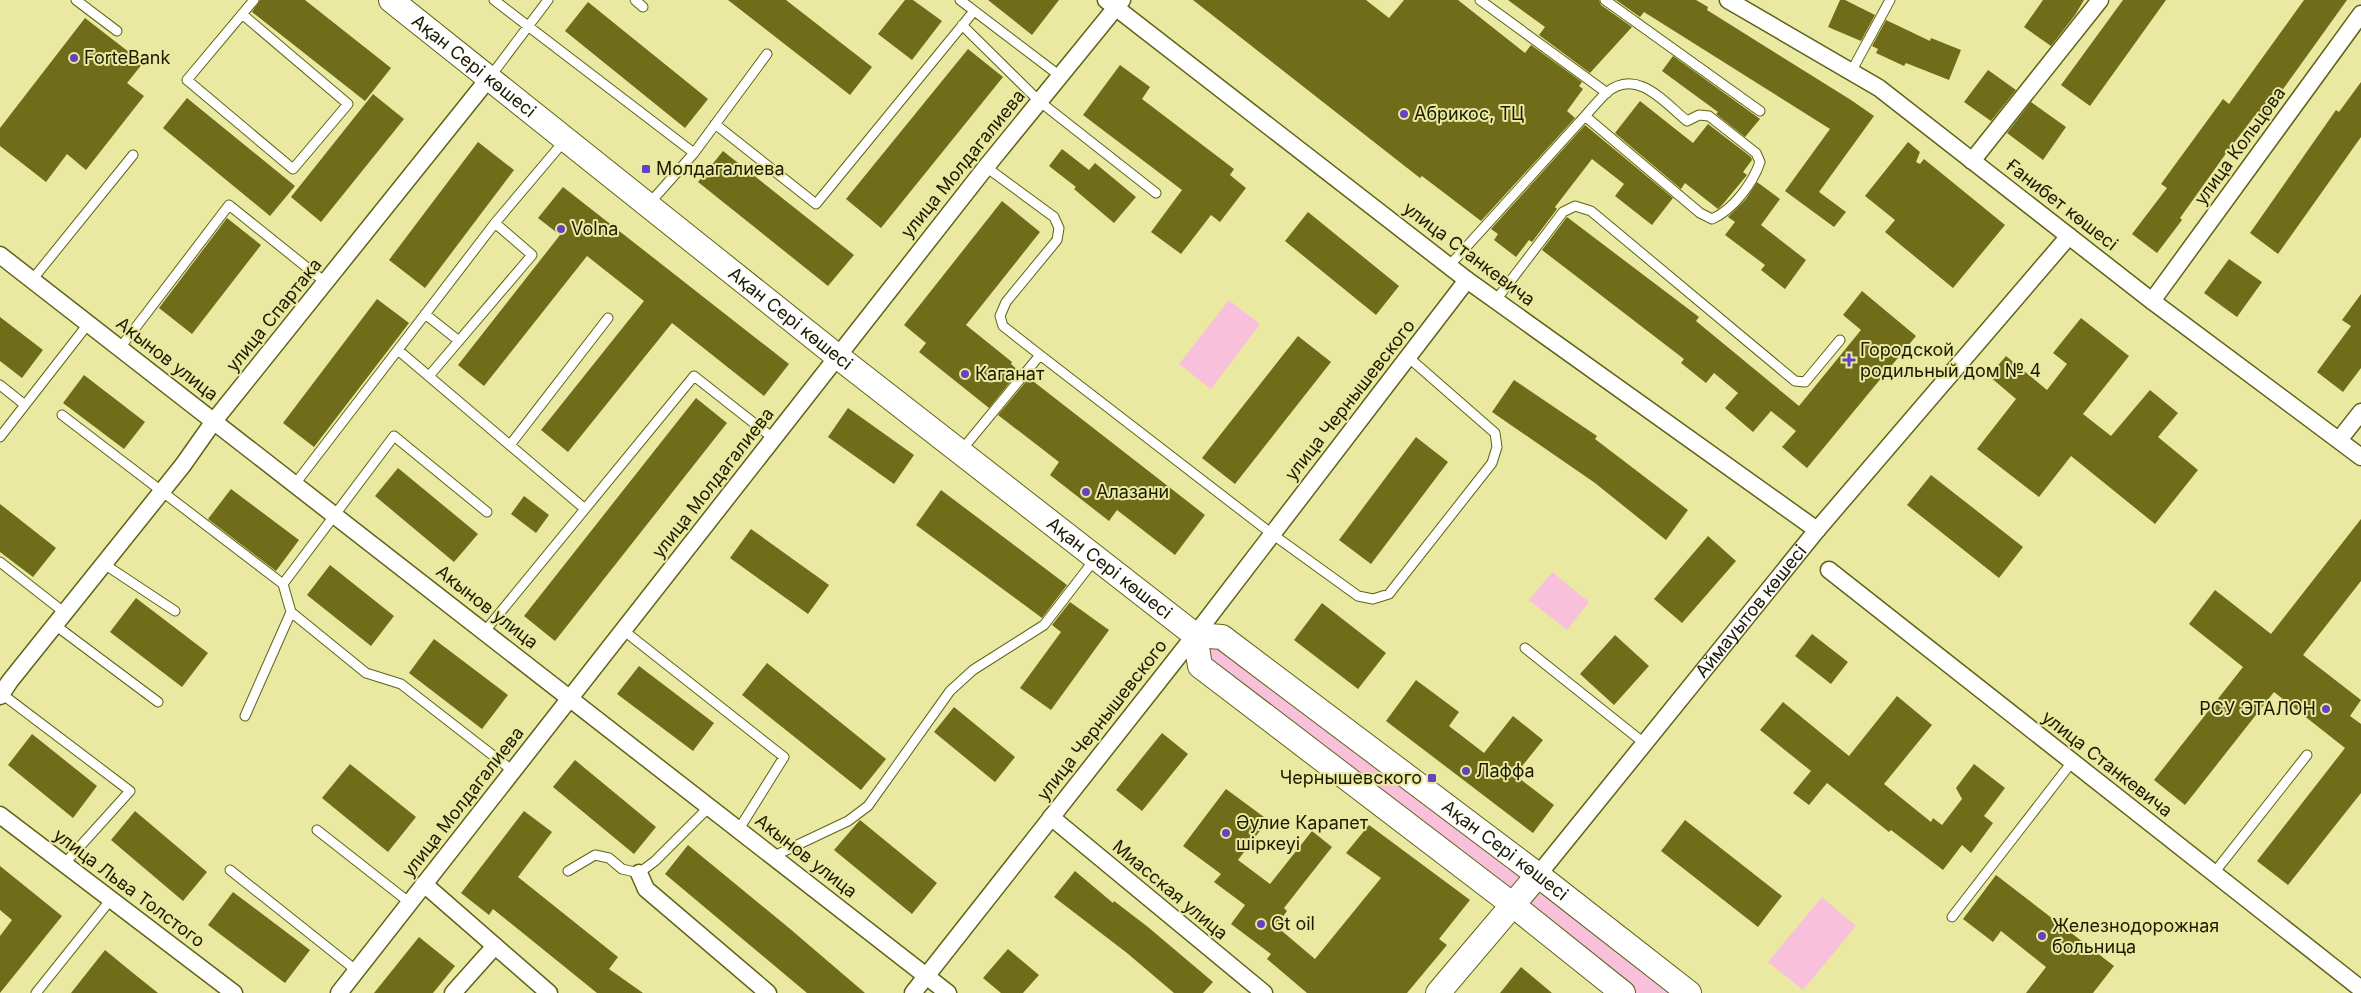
<svg xmlns="http://www.w3.org/2000/svg" width="2361" height="993" font-family="Inter,sans-serif">
<style>
.green{fill:#f8c0db}
.building{fill:#6f6d1a}
.lines{fill:none;stroke-linecap:round;stroke-linejoin:round}
.lane-casing{stroke:#626118;stroke-width:11}
.street-casing{stroke:#626118;stroke-width:19}
.secondary-casing{stroke:#626118;stroke-width:26}
.lane{stroke:#fff;stroke-width:9}
.street{stroke:#fff;stroke-width:16}
.secondary{stroke:#fff;stroke-width:24}
.poi-dot{fill:#6045bd;stroke:#e9e9a1;stroke-width:2}
.labels{text-anchor:middle;stroke-width:4;stroke-linejoin:round;paint-order:stroke}
.poi-label{font-size:18px;fill:#1c1b00;stroke:#e9e9a1;text-anchor:start}
.street-label{font-size:18px;fill:#1c1b00;stroke:#e9e9a1}
</style>
<rect width="100%" height="100%" fill="#e9e9a1"/>
<path class="green" d="M1229,300L1260,324L1211,389L1179,364Z
M1552,572L1589,602L1567,630L1529,600Z
M1208,644L1222,647L1525,875L1509,892L1210,662Z
M1541,887L1675,993H1634L1525,905Z
M1822,897L1856,926L1803,990L1768,962Z"/>
<path class="building" d="M260,0H305L391,68L365,101L252,12Z
M728,0H786L872,67L850,95Z
M905,0H913L942,21L912,60L878,34Z
M988,0H1059L1032,35Z
M1193,0H1366L1389,18L1404,0H1458L1525,53L1531,45L1582,82L1579,86L1583,89L1567,111L1575,118L1481,221L1422,176L1420,178Z
M1508,0H1599L1601,5L1632,27L1590,73L1539,35L1545,27Z
M1616,0H1696L1708,7L1707,10L1851,100L1874,116L1819,192L1846,212L1834,227L1785,191L1830,129L1644,12L1640,17Z
M1840,0H1845L1875,15L1861,41L1828,27Z
M2043,0H2084L2075,15L2051,46L2024,27Z
M2123,0H2166L2090,106L2061,85Z
M2304,0H2347L2263,117L2257,113L2227,152L2180,218L2182,220L2157,253L2132,234L2167,188L2161,184L2223,99L2229,104Z
M588,2L708,99L685,128L565,31Z
M85,18L143,63L127,83L144,96L86,170L67,154L46,182L0,146V128Z
M1886,20L1930,41L1931,38L1961,50L1949,80L1906,63L1904,66L1876,53L1878,49L1872,46Z
M968,49L1003,77L881,228L846,199Z
M1673,56L1760,119L1745,137L1716,114L1718,112L1662,71Z
M1120,65L1150,87L1142,99L1234,169L1230,175L1246,188L1220,222L1211,215L1181,254L1151,232L1182,190L1083,115Z
M1988,70L2016,90L1991,121L1964,102Z
M2361,82V137L2278,254L2250,233L2336,110L2339,112Z
M373,94L404,119L321,222L291,197Z
M187,98L295,186L270,216L163,128Z
M1640,101L1693,143L1708,124L1751,157L1752,160L1743,172L1747,175L1723,204L1718,209L1685,183L1681,189L1615,133Z
M2031,102L2066,127L2043,160L2007,133Z
M1585,125L1673,198L1652,225L1615,196L1624,184L1592,159L1555,207L1557,209L1532,242L1529,240L1516,257L1494,240L1498,234L1491,229Z
M478,142L514,170L425,288L389,260Z
M1908,142L1920,152L1916,162L1920,164L1924,159L2005,225L1953,288L1885,232L1895,220L1865,196Z
M1062,149L1089,170L1095,163L1136,197L1114,223L1074,189L1076,187L1049,166Z
M723,151L854,255L828,286L698,182Z
M1757,182L1780,199L1761,225L1806,260L1785,289L1761,270L1765,265L1725,235L1735,222L1728,217L1746,199Z
M563,187L789,364L764,396L672,323L568,452L541,430L644,301L587,256L484,386L458,365L560,235L538,218Z
M1002,201L1040,232L966,325L1012,362L1011,364L1019,371L989,408L919,352L926,343L904,325Z
M1308,212L1399,286L1376,315L1285,241Z
M1567,217L1699,317L1696,321L1799,406L1861,330L1843,315L1862,291L1916,336L1807,468L1782,447L1796,431L1771,411L1753,432L1725,408L1738,393L1714,373L1706,383L1681,363L1684,359L1542,250Z
M227,218L261,245L192,334L159,308Z
M2229,259L2262,282L2237,317L2204,293Z
M2361,294V368L2343,392L2317,372L2351,326L2342,320Z
M377,299L409,323L314,447L283,423Z
M0,317L43,350L22,378L0,361Z
M2081,318L2129,356L2083,414L2111,436L2150,390L2178,413L2158,437L2198,470L2155,524L2071,456L2039,497L1977,449L2016,399L1989,376L2006,356L2047,390L2067,364L2053,353Z
M1298,336L1331,362L1235,484L1202,458Z
M84,375L145,422L124,449L63,403Z
M1029,378L1205,515L1175,555L1117,510L1109,521L1050,475L1059,462L998,415Z
M1514,380L1597,436L1595,439L1688,510L1666,540L1595,483L1492,412Z
M696,398L727,423L555,641L524,616Z
M848,408L914,455L894,484L828,437Z
M1416,437L1448,462L1371,564L1339,540Z
M398,468L478,534L454,562L375,496Z
M1931,475L2023,547L1999,578L1907,505Z
M231,489L299,540L276,571L208,519Z
M941,490L1067,585L1042,618L916,525Z
M524,496L549,515L536,533L511,514Z
M0,504L56,548L33,577L0,552Z
M2361,519V581L2303,655L2361,700L2350,716L2361,724V793L2288,885L2257,861L2345,748L2274,692L2185,805L2154,780L2243,667L2189,624L2215,590L2271,634Z
M751,529L829,585L808,614L730,558Z
M1708,536L1736,561L1682,623L1654,599Z
M330,565L394,616L371,646L307,595Z
M136,598L208,653L182,687L110,632Z
M1070,602L1109,630L1051,710L1020,688L1061,632L1052,625Z
M1322,603L1386,653L1358,689L1294,640Z
M1812,634L1848,662L1831,684L1795,656Z
M1615,635L1649,666L1614,705L1580,674Z
M434,639L508,695L482,729L409,673Z
M767,663L886,759L861,790L742,695Z
M639,666L714,723L693,751L617,694Z
M1416,680L1459,712L1449,726L1484,753L1513,716L1543,740L1515,775L1554,805L1533,833L1386,721Z
M1897,696L1932,725L1884,784L1931,822L1933,818L1942,825L1962,799L1956,788L1974,764L2005,788L1984,816L1993,823L1971,853L1962,845L1943,870L1891,830L1889,832L1827,783L1809,805L1793,793L1811,771L1760,730L1783,702L1849,756Z
M954,707L1015,757L995,782L934,732Z
M1162,733L1188,754L1142,811L1116,790Z
M32,734L97,786L73,818L8,765Z
M575,760L656,827L634,854L553,787Z
M350,764L416,817L388,852L322,798Z
M1226,789L1268,820L1238,860L1270,884L1312,831L1332,847L1284,908L1287,911L1276,926L1315,959L1381,878L1346,853L1369,825L1470,900L1439,939L1447,945L1407,993H1307L1267,959L1271,954L1231,924L1245,905L1214,882L1221,874L1183,846Z
M135,811L207,872L183,901L111,840Z
M524,811L552,832L518,877L618,957L609,969L643,993H597L493,909L489,915L461,893Z
M860,820L937,883L912,914L834,850Z
M1685,820L1782,896L1758,927L1661,851Z
M688,845L789,928L865,993H807L665,874Z
M0,866L62,916L0,993V936L12,920L0,910Z
M1075,871L1113,903L1114,901L1148,927L1213,982L1203,993H1174L1127,953L1054,897Z
M1996,875L2114,966L2093,993H2026L2046,967L2001,931L1993,942L1963,919Z
M233,892L310,950L285,983L208,925Z
M419,937L455,966L433,993H374Z
M1008,949L1039,975L1023,993H1001L983,978Z
M105,950L133,973L158,993H71Z
M1521,967L1552,993H1500Z"/>
<g class="lines">
<g class="lane-casing">
<path id="lane" d="M76,0L117,31
M494,0L694,153
M635,0L643,7
M960,0L1060,76
M1480,0L1607,93
M1605,0L1760,111
M242,14L348,104L293,169L187,80L254,0
M962,25L1039,101L1156,193
M1851,72L1890,0
M490,77L548,0
M715,124L816,204L974,11
M986,167L1054,217L1059,228L1057,240L1006,302L1000,316L1003,326L1040,355
M648,205L694,153L767,54
M1449,266L1585,116C1592,108 1599,100 1606,93C1637,67 1664,102 1687,121L1699,115L1709,116L1756,153L1760,162C1753,183 1733,210 1712,219L1700,213L1585,116
M32,280L133,155
M1496,300L1563,212L1575,206L1591,211L1795,381L1805,382L1840,340
M425,314L459,341
M120,348L229,205L325,282
M398,350L585,509
M429,376L532,255L495,223
M0,385L25,405
M62,415L283,584L291,612L366,673L401,684L513,771
M0,437L88,324
M510,445L608,318
M960,452L1040,355L1272,534L1358,596L1373,599L1389,594L1492,463L1497,447L1495,433L1408,357
M295,484L495,223L565,140
M0,562L65,613
M104,564L175,611
M283,584L394,436L487,512
M55,625L158,702
M623,630L784,757L739,829
M485,631L694,376L773,438
M1525,648L1644,743
M2,694L130,791L65,863
M245,716L291,612
M317,830L410,903
M774,856L848,821L868,806L950,691L973,670L1044,625L1095,559
M230,870L357,971
M568,871L595,855L609,858L622,869L639,873L655,861L710,806
M2214,873L2307,755
M1952,917L2072,762
M36,993L112,898"/>
</g>
<g class="street-casing">
<g id="street">
<path d="M1106,0L1467,280L1817,530"/>
<path d="M1728,0L1879,88L2152,301L2361,457"/>
<path d="M1972,161L2100,0"/>
<path d="M0,255L948,993"/>
<path d="M2152,301L2361,14"/>
<path d="M2339,440L2361,412"/>
<path d="M1829,570L2361,989"/>
<path d="M0,696L10,681L183,465L214,421L489,78"/>
<path d="M0,815L234,993"/>
<path d="M1051,817L1264,993"/>
<path d="M639,873L646,889L768,993"/>
<path id="s1" d="M1538,875L1817,530L2069,236"/>
<path d="M424,884L549,993"/>
<path d="M339,993L986,167L1122,0"/>
<path d="M453,993L495,946"/>
<path d="M913,993L1195,635L1467,280"/>
</g>
</g>
<g class="secondary-casing">
<g id="secondary">
<path id="s2" d="M391,0L837,356L1195,635L1222,637L1538,875L1689,993"/>
<path d="M1195,635L1200,666L1513,905L1623,993"/>
<path d="M1438,993L1538,875"/>
</g>
</g>
<use href="#lane" class="lane"/>
<use href="#street" class="street"/>
<use href="#secondary" class="secondary"/>
</g>
<g class="poi-dot">
<circle cx="74" cy="58" r="5"/>
<circle cx="1404" cy="114" r="5"/>
<rect x="641" y="164" width="10" height="10" rx="2.5"/>
<circle cx="561" cy="229" r="5"/>
<path d="M1846.5 352.5h5v5h5v5h-5v5h-5v-5h-5v-5h5z"/>
<circle cx="965" cy="374" r="5"/>
<circle cx="1086" cy="492" r="5"/>
<circle cx="2326" cy="709" r="5"/>
<circle cx="1466" cy="771" r="5"/>
<rect x="1427" y="773" width="10" height="10" rx="2.5"/>
<circle cx="1226" cy="833" r="5"/>
<circle cx="1261" cy="924" r="5"/>
<circle cx="2042" cy="936" r="5"/>
</g>
<g class="labels">
<g class="poi-label">
<text x="84" y="64">ForteBank</text>
<text x="1414" y="120">Абрикос, ТЦ</text>
<text x="656" y="175">Молдагалиева</text>
<text x="571" y="235">Volna</text>
<text x="1860" y="356">Городской<tspan x="1860" dy="21">родильный дом № 4</tspan></text>
<text x="975" y="380">Каганат</text>
<text x="1096" y="498">Алазани</text>
<text x="2316" y="715" text-anchor="end">РСУ ЭТАЛОН</text>
<text x="1476" y="777">Лаффа</text>
<text x="1422" y="784" text-anchor="end">Чернышевского</text>
<text x="1236" y="829">Әулие Карапет<tspan x="1236" dy="21">шіркеуі</tspan></text>
<text x="1271" y="930">Gt oil</text>
<text x="2052" y="932">Железнодорожная<tspan x="2052" dy="21">больница</tspan></text>
</g>
<g class="street-label">
<text dy="6" stroke="none"><textPath href="#s2" startOffset="106">Ақан Сері көшесі</textPath></text>
<text transform="translate(2240 146) rotate(-54)" y="6">улица Кольцова</text>
<text transform="translate(963 164) rotate(-51)" y="6">улица Молдагалиева</text>
<text transform="translate(2062 205) rotate(38)" y="6">Ғанибет көшесі</text>
<text transform="translate(1469 254) rotate(37)" y="6">улица Станкевича</text>
<text transform="translate(274 315) rotate(-51)" y="6">улица Спартака</text>
<text dy="6" stroke="none"><textPath href="#s2" startOffset="511">Ақан Сері көшесі</textPath></text>
<text transform="translate(167 359) rotate(38)" y="6">Акынов улица</text>
<text transform="translate(1350 400) rotate(-52)" y="6">улица Чернышевского</text>
<text transform="translate(713 483) rotate(-52)" y="6">улица Молдагалиева</text>
<text dy="6" stroke="none"><textPath href="#s2" startOffset="916">Ақан Сері көшесі</textPath></text>
<text transform="translate(487 607) rotate(38)" y="6">Акынов улица</text>
<text dy="6" stroke="none"><textPath href="#s1" startOffset="339">Аймауытов көшесі</textPath></text>
<text transform="translate(1102 720) rotate(-52)" y="6">улица Чернышевского</text>
<text transform="translate(2107 764) rotate(38)" y="6">улица Станкевича</text>
<text transform="translate(463 802) rotate(-52)" y="6">улица Молдагалиева</text>
<text dy="6" stroke="none"><textPath href="#s2" startOffset="1406">Ақан Сері көшесі</textPath></text>
<text transform="translate(806 856) rotate(38)" y="6">Акынов улица</text>
<text transform="translate(129 888) rotate(37)" y="6">улица Льва Толстого</text>
<text transform="translate(1170 890) rotate(40)" y="6">Миасская улица</text>
</g>
</g>
</svg>
